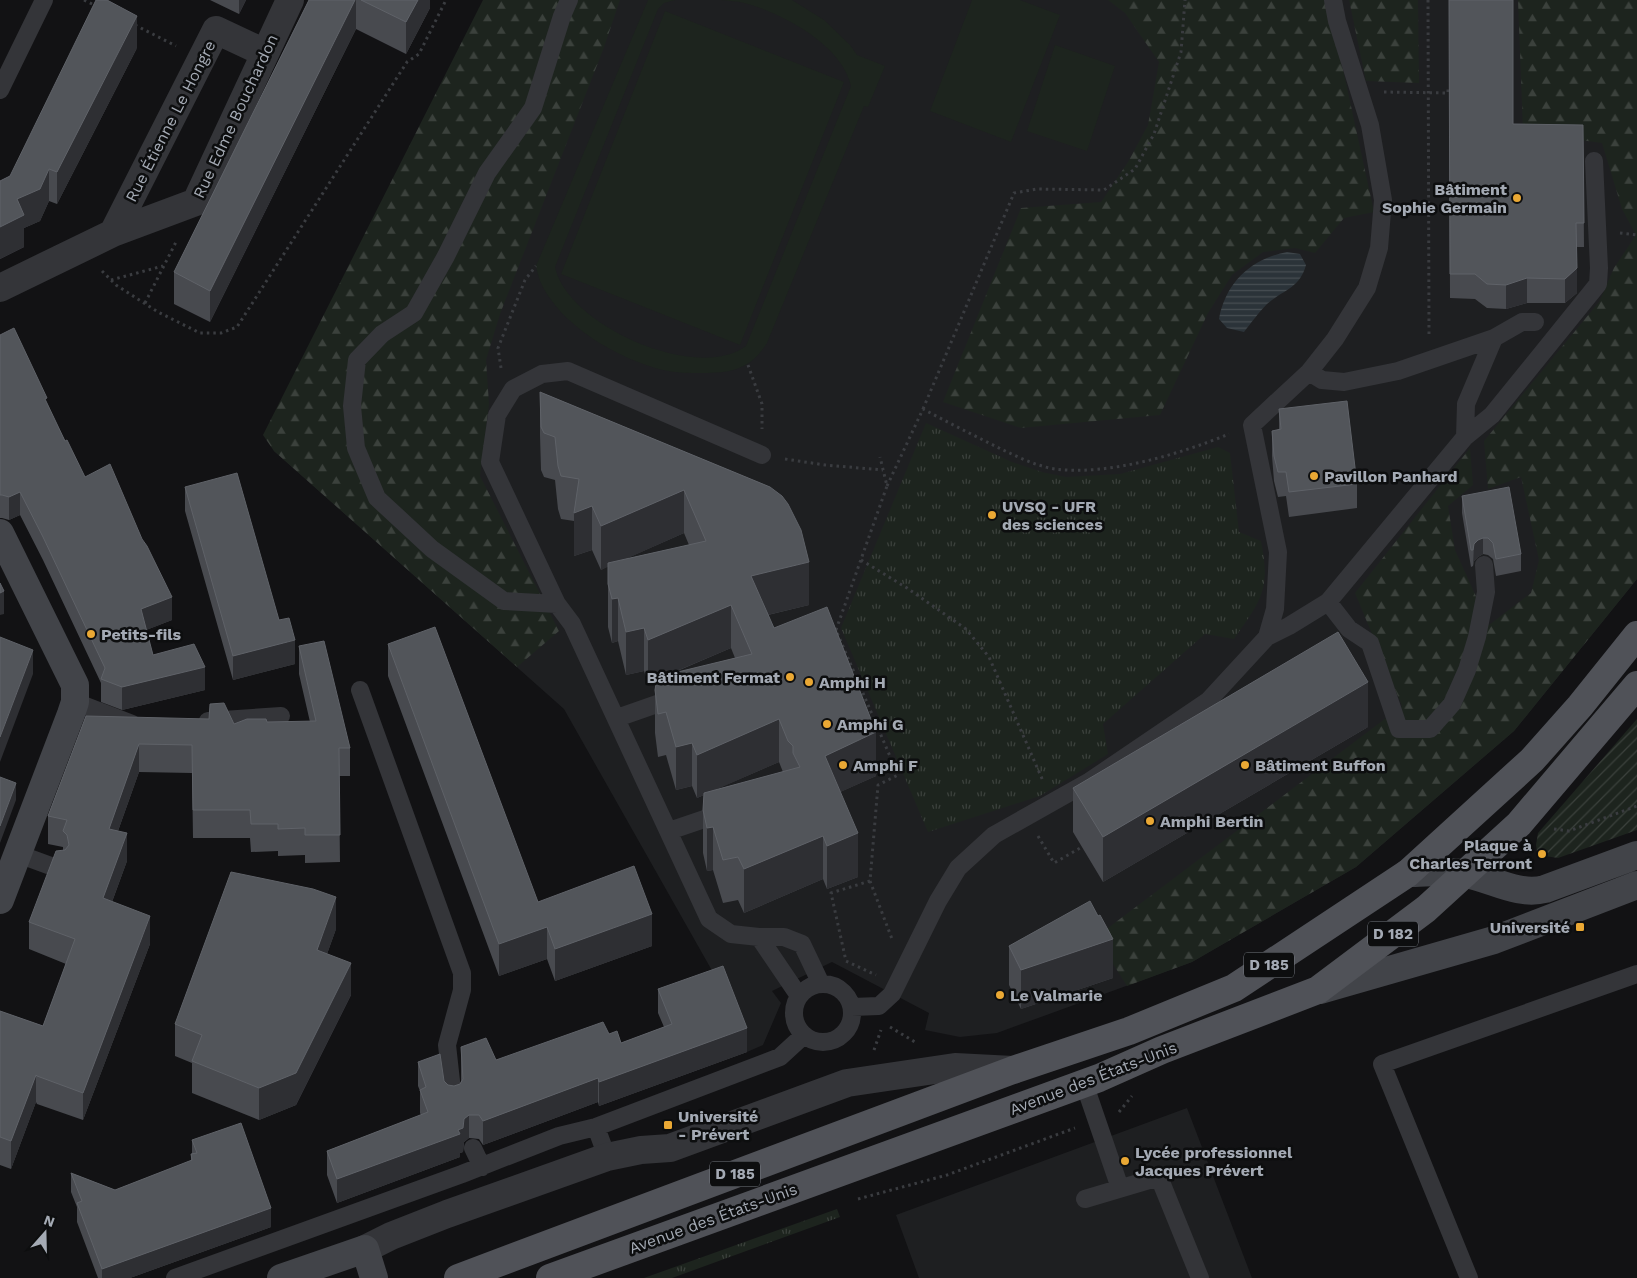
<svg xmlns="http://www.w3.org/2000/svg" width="1637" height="1278" font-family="'Work Sans',sans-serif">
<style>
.built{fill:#1e1f21}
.grass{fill:url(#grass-tufts)}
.forest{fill:url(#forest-firs)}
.garden{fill:url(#garden-furrows)}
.pitch{fill:#1d241e}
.water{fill:url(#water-rules)}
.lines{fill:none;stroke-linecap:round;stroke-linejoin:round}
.path{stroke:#3a3c40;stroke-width:3;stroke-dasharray:2.5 4;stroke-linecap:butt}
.lane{stroke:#343539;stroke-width:18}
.street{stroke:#343539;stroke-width:28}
.secondary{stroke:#424449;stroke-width:28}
.primary{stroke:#505258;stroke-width:28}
.wall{fill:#484a4f;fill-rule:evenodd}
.shaded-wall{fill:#2e2f33}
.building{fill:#52555a;stroke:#5f6268}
.poi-dot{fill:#eaa834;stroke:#0d0e0f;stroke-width:2}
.labels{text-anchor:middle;stroke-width:5;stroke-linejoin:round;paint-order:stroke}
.shield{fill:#0d0e0f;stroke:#777b82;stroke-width:1}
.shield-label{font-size:15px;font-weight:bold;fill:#a4aab4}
.street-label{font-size:16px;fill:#a4aab4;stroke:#0d0e0f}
.poi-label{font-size:16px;font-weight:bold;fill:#a4aab4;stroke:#0d0e0f;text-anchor:start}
</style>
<defs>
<pattern id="grass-tufts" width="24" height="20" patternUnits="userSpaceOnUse" patternTransform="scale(1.25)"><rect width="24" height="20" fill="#1d241e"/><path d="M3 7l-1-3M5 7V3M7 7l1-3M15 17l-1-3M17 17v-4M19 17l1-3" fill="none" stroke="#3b413c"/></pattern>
<pattern id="forest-firs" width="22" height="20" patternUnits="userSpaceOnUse" patternTransform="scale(1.25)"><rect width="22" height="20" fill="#1d241e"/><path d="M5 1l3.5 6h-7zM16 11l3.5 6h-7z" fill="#3b413c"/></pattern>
<pattern id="garden-furrows" width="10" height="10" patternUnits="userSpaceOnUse" patternTransform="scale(1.25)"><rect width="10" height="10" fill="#1d241e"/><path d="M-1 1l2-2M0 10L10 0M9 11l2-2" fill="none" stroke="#3b413c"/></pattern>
<pattern id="water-rules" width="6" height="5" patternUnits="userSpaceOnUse" patternTransform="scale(1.25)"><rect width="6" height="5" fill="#2b3339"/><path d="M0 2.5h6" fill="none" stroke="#474e53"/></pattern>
</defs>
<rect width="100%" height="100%" fill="#121214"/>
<path class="built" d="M488,0H1637V579L1514,731L1356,867L1192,962L997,1033L960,1037L925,1030L929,1013L832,962L772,991L781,1003L763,1045L747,1052L723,990L564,709L274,451L269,440Z
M1187,1108L1252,1278H919L896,1215Z"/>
<path class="grass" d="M926,423L1012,462L1042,472L1066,477L1120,474L1218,447L1230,453L1239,532L1261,541C1271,590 1261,600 1234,639L1205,634L1103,724L1108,754L1040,796L928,832L841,628Z
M837,1209L840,1217L672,1278H644Z"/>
<path class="forest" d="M483,0H620L603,50L500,314L486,360L489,404L480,476L559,631L517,667L274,451L263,435Z
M1108,0H1328L1374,212L1344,218L1315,253L1295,248L1263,252L1232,275L1208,313L1160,415L1021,428L943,402L1021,208L1101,202L1128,162L1148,125L1159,62L1125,13Z
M1349,0H1418L1419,83L1366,81Z
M1518,0H1637V579L1514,731L1356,867L1192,962L1127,986L1096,937L1402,706L1355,593L1470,448L1473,485L1448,506L1455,550L1489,625L1531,593L1539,560L1521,477L1488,489L1484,441L1599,302L1614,268L1636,235L1622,209L1602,143L1523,132Z"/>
<path class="garden" d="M1637,719V830L1558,858L1545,856L1537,852L1536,845L1538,833Z"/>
<path class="pitch" d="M648,0H675L664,3L658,9L555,267C567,325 697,383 746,346L851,86C842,45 782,13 744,3C737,1 729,1 721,0H792L824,20L850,45L857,55L885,66L868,107L864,106L767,343C750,370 731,373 702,373C689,373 676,373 663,370C618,359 559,325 540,281C538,276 537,270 536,266Z
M972,0H1020L1060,15L1011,142L930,111Z
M665,11L844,82L740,345L561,274Z
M1055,45L1115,66L1087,151L1027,131Z"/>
<path class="water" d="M1287,252L1300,254L1306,265C1300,288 1283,290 1267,304C1259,312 1251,323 1244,332L1227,328L1219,319C1226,282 1251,259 1287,252Z"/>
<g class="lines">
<path class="path" d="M84,0L96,6
M1428,0L1429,335
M135,25L176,46
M1384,92L1448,93V88H1453
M1620,233L1637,235
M102,271L116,285L158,312L200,333H221L237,327L407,62L419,54L446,0
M111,280L163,266
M145,303L177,240
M748,365L762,404V429
M501,368L498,348L525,280L536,266
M923,409L1014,193L1037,189L1104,190L1135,169L1154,134L1181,52L1185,0
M785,459L825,465L883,470
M887,486L923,409C949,423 975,436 1001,449C1018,457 1036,466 1055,469C1108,476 1180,454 1229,434
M861,560L907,588L966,629L989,657L1043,781
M836,630L887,486L880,457
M833,631L836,630L898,775L878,785L870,881L892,939
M875,773L894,766
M1554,829L1569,831L1637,806
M1038,836L1054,863L1082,847
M870,881L831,893L846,961L876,975
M890,1027L915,1042
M874,1050L881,1030
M1119,1112L1132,1096
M858,1199L947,1175L1075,1128"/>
<path class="lane" d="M0,90L44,0
M1309,372L1322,380L1344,382L1398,371L1494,338L1522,322H1535
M1465,437L1492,415L1598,284L1599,268L1594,161
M762,455L568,371L542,374L513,389L497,415L490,462L557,604L572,624L709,919L731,934L759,937H784L802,944L821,984
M1328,602L1349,629L1370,643L1399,729H1430L1452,704L1467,670L1477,637L1486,592L1484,565
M557,604L504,601L432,549L377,498L356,448L352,406L357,360L382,334L414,313L446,256L487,173L533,108L562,16L569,0
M1267,637L1275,609L1278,552L1252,425L1309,372L1335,339L1367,288L1379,248L1383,200L1370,125L1337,21L1333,0
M360,690L462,973V990L447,1045L453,1099
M75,702L132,724
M617,718L677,697
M208,721L281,716
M669,831L725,812
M18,854L59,869
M759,937L799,996
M794 1013a29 29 0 1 1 58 0a29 29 0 1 1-58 0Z
M852,1007L879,1006L892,994L938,901L958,868L994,835L1090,781L1208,701L1267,637L1289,626L1328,602L1465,437L1466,404L1494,338
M1084,1083L1120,1188
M596,1127L607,1157
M473,1148L482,1167
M1085,1199L1159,1177L1200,1278
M175,1278L462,1174L559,1136L596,1127L780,1057L804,1035
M1469,1278L1382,1064L1637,974"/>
<path class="street" d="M113,233L216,30L265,53
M0,288L113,233L196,202L290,0
M365,1249L391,1236L447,1214L607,1157L641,1150L670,1148L847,1083L955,1067L1013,1070"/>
<path class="secondary" d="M0,533L75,685V702L71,714L0,900
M1408,873C1426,873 1450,870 1466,874C1492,879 1518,896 1545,889L1637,855
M1320,990L1494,940L1637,885
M281,1278L365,1249L374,1278"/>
<path class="primary" d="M458,1278L1013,1070L1129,1031L1234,988L1408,873L1532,760L1580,706L1637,635
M550,1278L1099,1078L1162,1050L1318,990L1426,909L1519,824L1637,685"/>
</g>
<path class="wall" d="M210,0H246L239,14Z
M309,0H430V8L406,54L356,29L210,322L174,304V272Z
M1449,0L1513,124L1583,125L1584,247H1577V293L1565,303H1527L1506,309L1487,308L1475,299L1450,298Z
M137,48L57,204L49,201L40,221L24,228V247L0,259V181L10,176Z
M0,335L47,404L65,441L85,477L172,620L146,630L153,655L205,690L122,710L101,702V683L43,560L20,515L9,520L2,518H0Z
M540,392L770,487L809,605L768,615L774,628L876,776L840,792L858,877L827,889L823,879L744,913L738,900L723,903L713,870L707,871L703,853V810L704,795L697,798L692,786L676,790L666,755L658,757L655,733V690L656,679L648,683L644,671L626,675L618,641L612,643L608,627V566L601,570L592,550L574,556V521L561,519L558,509L555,480L544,477L541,470L540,435ZM684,533L689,545L625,559ZM731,648L735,658L668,675ZM779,762L783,772L714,790Z
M1279,409L1357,484V508L1289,517L1286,496L1278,497L1274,481L1272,456V431L1279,430Z
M185,487L279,620L295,664L233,680L185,511Z
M1462,496L1521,554V571L1496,576L1493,559L1488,555L1483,554L1478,557L1474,561L1473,566L1471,567L1462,513Z
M388,644L538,902L652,946L555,981L547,959L499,976L388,676Z
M299,646L350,748V776H339L340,862L305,863V855L278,856V851L251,852L250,838H193L192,773L139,772L118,831L127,861L112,902L150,944L83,1120L37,1104L36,1102L11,1169L0,1165V1011L43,1026L66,964L29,949V922L63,850V847L48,844V816L86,716L234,724L267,722H310L299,674Z
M1368,727L1103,882L1073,832V788Z
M1098,916L1113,978L1021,1009L1009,985V946Z
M336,929L327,954L351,995L296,1105L259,1120L192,1093V1063L175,1056V1024Z
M658,989L747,1052L599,1106L598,1102L483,1145L479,1139L469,1138L464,1142L463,1152L460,1153V1157L337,1203L327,1175V1151L421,1115L420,1113V1091L418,1086V1062L448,1085L454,1086L460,1084L461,1081V1047L496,1060L609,1034L621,1043L664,1027L658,1013Z
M192,1140L271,1227L130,1278H98L77,1222V1207L71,1192V1173L115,1190L191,1161V1154H192Z"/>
<path class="shaded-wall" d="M239,0H246L239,14Z
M355,0H356V29L210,322V291Z
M418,0H430V8L406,54V22Z
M137,16V48L57,204V172Z
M49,169V201L40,221L24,228V247L0,259V227L17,199Z
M1577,268V293L1565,303V279Z
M1527,278V303L1506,309V285Z
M684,490V533L601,570V526Z
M20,492V515L9,520V497Z
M592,506V550L574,556V513Z
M1483,538V554L1478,557L1474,561L1473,566L1474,544L1478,540Z
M809,562V605L751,619V576Z
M4,591V614L0,615V593Z
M172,597V620L141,632V609Z
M618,598V641L612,643V599Z
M731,605V648L648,683V640Z
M644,628V671L626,675V632Z
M295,640V664L233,680V656Z
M33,650V674L0,762V737Z
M205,667V690L122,710V687Z
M1368,682V727L1103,882V837Z
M779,719V762L697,798V755Z
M876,732V776L825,799V756Z
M692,743V786L676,790V747Z
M139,744V772L109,856V829Z
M16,783V800L0,843V826Z
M713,827V870L707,871V828Z
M127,833V861L103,926V898Z
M858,833V877L827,889V846Z
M823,836V879L744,913V869Z
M336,897V929L317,982V950Z
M652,914V946L555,981V949Z
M150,916V944L83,1120V1093Z
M547,927V959L499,976V944Z
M1113,939V978L1021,1009V970Z
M351,963V995L296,1105L259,1120V1088Z
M747,1028V1052L599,1106V1082Z
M36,1075V1102L11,1169V1141Z
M598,1078V1102L483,1145V1121Z
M469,1115V1138L464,1142L463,1152L460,1153V1157L337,1203V1179L458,1130L464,1119Z
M271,1208V1227L130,1278H102V1269Z"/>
<path class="building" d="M96,0H107L137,16L57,172L49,169L40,189L17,199L24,215L0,227V181L10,176Z
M309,0H355L210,291L174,272Z
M361,0H418L406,22Z
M1449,0H1513V124L1583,125L1584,223H1576L1577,268L1565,279L1527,278L1506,285L1487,284L1475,274H1450Z
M14,328L47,398L45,399L65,441L67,440L85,477L110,464L142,539L147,546L172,597L141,609L153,655L194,644L205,667L122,687L101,679L105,668L43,537L20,492L9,497L2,495H0V335Z
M540,392L770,487L782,496L788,504L801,530L809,562L751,576L774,628L827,607L876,732L825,756L858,833L827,846L823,836L744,869L738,857L723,860L713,827L707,828L703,810L704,793L800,767L793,753V746L788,741L779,719L697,755L692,743L676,747L666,712L658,714L655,690L657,677L752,654L731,605L648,640L644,628L626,632L618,598L612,599L608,584V563L706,541L684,490L601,526L592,506L574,513L579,479L561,476L558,466L555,437L544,433L541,427Z
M1347,401L1357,484L1289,492L1286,472H1278L1274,456L1272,431L1281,429L1279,409Z
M237,473L279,620L289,618L295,640L233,656L185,487Z
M1509,487L1521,554L1496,559L1493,543L1488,538H1483L1478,540L1474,544L1473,550H1471L1462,496Z
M0,583L4,591L0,593Z
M435,627L538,902L634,866L652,914L555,949L547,927L499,944L388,644Z
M1338,632L1368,682L1103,837L1073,788Z
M0,637L33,650L0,737Z
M324,641L350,748H339L340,835H305V828L278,829V824H251L250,810H193L192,745L139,744L109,829L127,833L103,898L150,916L83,1093L37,1076L36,1075L11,1141L0,1137V1011L43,1026L75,939L29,922L56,851L65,850L69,845L67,835L63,831L67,820L48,816L86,716L209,719L210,704L224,703L234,724L247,719H266L267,722L316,721L299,646Z
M0,777L16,783L0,826Z
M231,872L313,889L336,897L317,950L351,963L296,1073L259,1088L192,1061L202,1035L175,1024Z
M1090,901L1098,916L1100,915L1113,939L1021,970L1009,946Z
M723,966L747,1028L599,1082L598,1078L483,1121L479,1115H469L464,1119L463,1128L458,1130L460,1134L337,1179L327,1151L428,1112L420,1090L426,1087L418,1062L440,1054L444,1081L448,1085L454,1086L460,1084L463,1079L461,1047L486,1038L496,1060L603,1022L609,1034L617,1031L621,1043L672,1024L658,989Z
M241,1123L271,1208L102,1269L77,1203L82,1201L71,1173L115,1190L192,1160L191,1154L197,1153L192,1140Z"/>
<g class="poi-dot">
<circle cx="1517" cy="198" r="5"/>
<circle cx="1314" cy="476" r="5"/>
<circle cx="992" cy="515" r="5"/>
<circle cx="91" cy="634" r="5"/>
<circle cx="790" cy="677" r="5"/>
<circle cx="809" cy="682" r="5"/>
<circle cx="827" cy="724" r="5"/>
<circle cx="843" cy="765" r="5"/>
<circle cx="1245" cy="765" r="5"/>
<circle cx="1150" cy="821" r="5"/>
<circle cx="1542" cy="854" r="5"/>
<rect x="1575" y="922" width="10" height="10" rx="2.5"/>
<circle cx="1000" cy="995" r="5"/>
<rect x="663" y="1120" width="10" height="10" rx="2.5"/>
<circle cx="1125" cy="1161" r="5"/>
</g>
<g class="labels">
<g class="shield">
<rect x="1368" y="921.5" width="50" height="25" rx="4"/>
<rect x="1244" y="952.5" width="50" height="25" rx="4"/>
<rect x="710" y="1161.5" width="50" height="25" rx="4"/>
</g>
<g class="shield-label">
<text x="1393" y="939">D 182</text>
<text x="1269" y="970">D 185</text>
<text x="735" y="1179">D 185</text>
</g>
<g class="street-label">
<text transform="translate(235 116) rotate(-65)" y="6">Rue Edme Bouchardon</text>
<text transform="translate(170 121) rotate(-63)" y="6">Rue Étienne Le Hongre</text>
<text transform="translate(1093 1078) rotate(-21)" y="6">Avenue des États-Unis</text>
<text transform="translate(713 1218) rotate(-20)" y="6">Avenue des États-Unis</text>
</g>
<g class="poi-label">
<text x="1507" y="195" text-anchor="end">Bâtiment<tspan x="1507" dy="18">Sophie Germain</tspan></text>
<text x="1324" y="482">Pavillon Panhard</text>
<text x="1002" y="512">UVSQ - UFR<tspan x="1002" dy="18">des sciences</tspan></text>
<text x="101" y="640">Petits-fils</text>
<text x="780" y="683" text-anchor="end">Bâtiment Fermat</text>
<text x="819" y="688">Amphi H</text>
<text x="837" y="730">Amphi G</text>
<text x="853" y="771">Amphi F</text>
<text x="1255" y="771">Bâtiment Buffon</text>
<text x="1160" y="827">Amphi Bertin</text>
<text x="1532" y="851" text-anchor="end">Plaque à<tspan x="1532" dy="18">Charles Terront</tspan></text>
<text x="1570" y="933" text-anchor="end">Université</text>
<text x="1010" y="1001">Le Valmarie</text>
<text x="678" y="1122">Université<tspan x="678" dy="18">- Prévert</tspan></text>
<text x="1135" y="1158">Lycée professionnel<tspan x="1135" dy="18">Jacques Prévert</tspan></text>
</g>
</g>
<g transform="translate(45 1233) rotate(20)" stroke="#0d0e0f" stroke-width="4" paint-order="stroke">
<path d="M0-4L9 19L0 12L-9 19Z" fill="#a4aab4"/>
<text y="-8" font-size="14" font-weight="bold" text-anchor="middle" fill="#a4aab4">N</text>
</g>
</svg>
